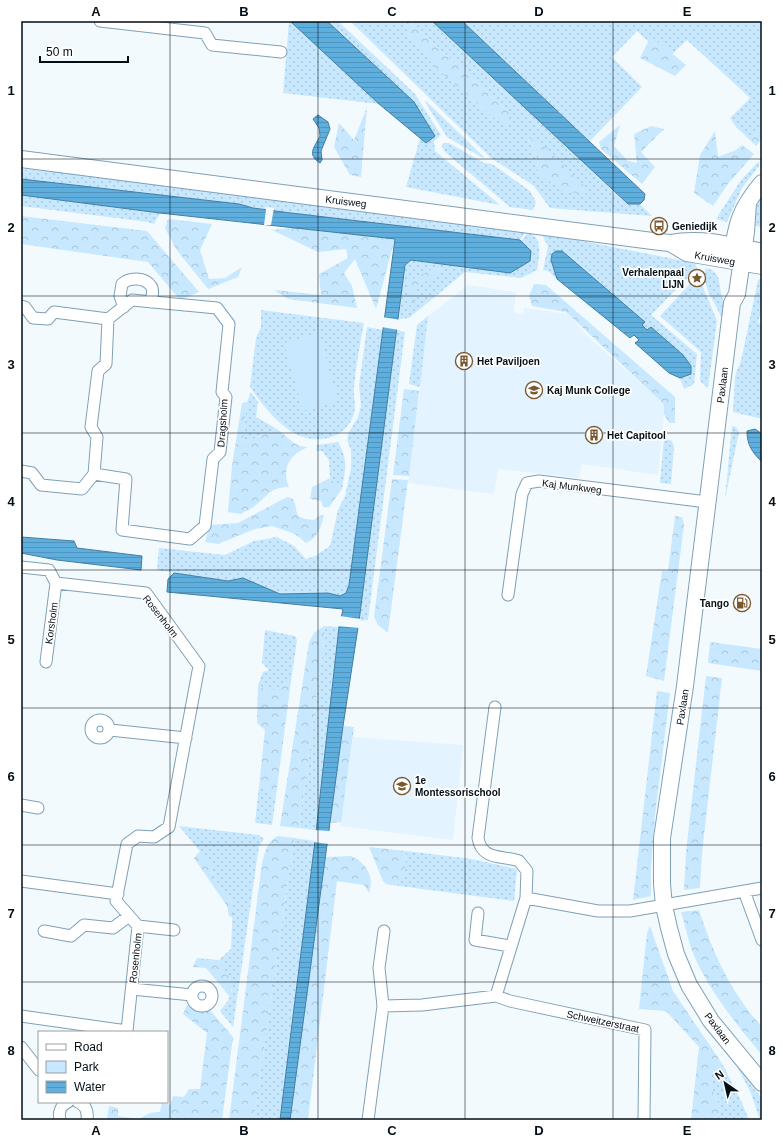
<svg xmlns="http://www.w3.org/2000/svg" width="783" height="1141" font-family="Helvetica,sans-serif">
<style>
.built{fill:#e3f3ff}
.green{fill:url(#green-dots);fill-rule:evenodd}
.forest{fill:url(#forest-crowns)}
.pitch{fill:#c7e8fe}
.water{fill:url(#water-rules);stroke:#437ea2}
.pier{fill:#f3fafe}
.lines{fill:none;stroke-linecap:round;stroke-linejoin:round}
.street-casing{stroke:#7fa0b6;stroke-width:13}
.secondary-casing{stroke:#7fa0b6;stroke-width:18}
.street{stroke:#fff;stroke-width:11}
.secondary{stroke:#fff;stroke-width:16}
.grid{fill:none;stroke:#030e15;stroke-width:1;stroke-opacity:0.55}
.labels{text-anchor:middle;stroke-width:3.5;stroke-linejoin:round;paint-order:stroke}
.street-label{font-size:10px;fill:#030e15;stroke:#fff}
.poi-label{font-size:10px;font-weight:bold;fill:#030e15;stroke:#fff;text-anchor:start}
.neatline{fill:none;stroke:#030e15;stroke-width:1.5}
.grid-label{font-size:13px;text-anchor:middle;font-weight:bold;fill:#030e15}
</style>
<defs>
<pattern id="green-dots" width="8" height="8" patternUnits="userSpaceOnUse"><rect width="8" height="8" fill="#c7e8fe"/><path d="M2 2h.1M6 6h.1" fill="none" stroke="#a9c6d9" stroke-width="1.8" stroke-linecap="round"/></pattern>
<pattern id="forest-crowns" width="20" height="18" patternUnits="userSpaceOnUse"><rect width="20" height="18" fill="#c7e8fe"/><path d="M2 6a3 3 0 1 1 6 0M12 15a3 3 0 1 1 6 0" fill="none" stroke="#a9c6d9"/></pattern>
<pattern id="water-rules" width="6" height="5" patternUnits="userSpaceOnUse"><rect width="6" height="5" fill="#5eaede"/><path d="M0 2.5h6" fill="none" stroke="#5094be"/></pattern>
</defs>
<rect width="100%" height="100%" fill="#f3fafe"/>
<path class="built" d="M468,285L516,292L514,312L523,314L524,308L568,314L586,335L665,404L658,475L582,464L579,478L498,469L494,494L408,483L428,316Z
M353,737L463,745L453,840L340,826Z"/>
<path class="green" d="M289,21H290L379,104L283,93Z
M327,21H338L415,94L441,135L434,141L435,151L500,205L406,187L420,138L426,143Z
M350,21H404L410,38L439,71L509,130V112L409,21H432L627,204H640L652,216L550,208L534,186L491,158ZM528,139L542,143L539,174L536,154Z
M462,21H762V127L751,141L736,127L730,118L750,98L687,40L667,59L637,31L612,57L642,87L590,141Z
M426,101L484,157L483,158L447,137L425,102Z
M443,143H449L484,163L492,164L530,191L536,202L533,210L510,207L445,152L442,147Z
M759,161V166L742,188L727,222L716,219L741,180Z
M21,169L169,182L527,230L520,240L503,238L291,213L253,208L239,204L21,179Z
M762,193V227L750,225L752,213Z
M21,195L160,213L154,224L148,222L21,206Z
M528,232C544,238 539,256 537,270L521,278L465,272L409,318L399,319L405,265L411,260L510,273L531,251L521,242Z
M541,233L695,263L697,268L651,315L697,354L694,384L684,389L680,378L690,374L651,327L647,331L642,325L644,322L556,251C548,259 554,269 557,279L548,271L543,270L548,246Z
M706,268C720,271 719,282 721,293C723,305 729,302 726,317L722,319C716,303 699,283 706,268Z
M698,275L717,321L708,388L700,381L701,352L660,316Z
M762,278V309L758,322L762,326V419L733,412L735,376L741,361L758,280Z
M261,310L364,323C360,344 356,365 354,387C353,397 357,406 353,417C343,440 315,445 294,433C277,424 260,402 250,387L256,338L261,327Z
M428,316L420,387L409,384L417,325Z
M367,327L383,330L349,585L346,594L340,596L328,593L280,594L243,578L228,581L157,570L159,548L225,555L254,541L277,537L294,546L306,559L315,556L330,546L338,510L345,496L351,469V450L347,440L348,434L358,417L361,406L359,386Z
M397,330L405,332L368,620L359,621Z
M251,392L258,402L256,417L277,429L243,443L247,402Z
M732,426L736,427L739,432L725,499Z
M664,438L672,441L674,447L671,484L660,483Z
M338,442C349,461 345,470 342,489L330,478L329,460L322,451H316L317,445Z
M324,626L339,627L316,830L299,828L325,633Z
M265,630L295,636L297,640L291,681L270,692L258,685L263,672L269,670L262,663Z
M259,786L276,796L272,825L255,823Z
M179,826L259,835L264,839L259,846L233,1027L220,1011C240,987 231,984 219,960L231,949L233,902L215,880L209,862Z
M294,838L315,841L280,1120H254Z
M406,851L472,859L517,869L514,901L392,885L402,875L405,869Z
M723,1065L742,1103L749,1120H717L721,1110L710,1084Z
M736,1065L762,1099V1120H760L750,1091Z"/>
<path class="forest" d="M404,21H409L509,112V130L439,71L410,38Z
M651,36L686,65L675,76L640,58Z
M367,107L361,177L350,175L334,147L339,123L354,140Z
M620,125L614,146L628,161L637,163L634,134L651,126L664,129L641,152L655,167L642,184L601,149L599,142Z
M762,127V139L756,146L751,141Z
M715,131L718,157L736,150L742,145L754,154L727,185L713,206L694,193L700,155Z
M528,138L542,143L592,194L565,192L539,174L536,154Z
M21,216L147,231L199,292L180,300L148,262L21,244Z
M168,219L212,224L200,250L209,279L225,278L242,267L238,277L208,289L176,249L165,228Z
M298,227L395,239L376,309L355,259L344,273L352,286L357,308L288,299L274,290L321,295L319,274L348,258L346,249L318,252L272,230Z
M438,266L441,275L414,287L416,300L407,308L409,281Z
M534,284L546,285L675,397V423H669L664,414V404L566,312L532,306L529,296Z
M404,389L419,391L409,476L393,475Z
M247,402L243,443L277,429C287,436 295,448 308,447C290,454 281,468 289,487C269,488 271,493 257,504C253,508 246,511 241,514L228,512L232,466L242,403Z
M330,478L342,489L329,507H323L321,501L310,499L312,487Z
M392,479L408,480L388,633L378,625L374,617Z
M287,497L292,498C301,511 289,518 314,520L320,515H324C321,527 318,538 306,543L295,534L272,526L255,529L218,544L205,542L210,525L238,523Z
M675,516L682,517L684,525L664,681L646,676L662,571H668Z
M324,626L325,633L299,828L280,826L309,642L314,633Z
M710,642L762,649V671L708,663Z
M706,676L722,678L702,853L700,888L684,890L686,852Z
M291,681L276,796L259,786L265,730L257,723L258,685L270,692Z
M657,691L670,693L655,816L651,869V896L633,900Z
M343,726L354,727L341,822L330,823Z
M278,836L294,838L254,1120H229L262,863C265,852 267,841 278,836Z
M369,847L406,851L405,869L402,875L392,885L386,884L383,881Z
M200,851L209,862L215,880L233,902V918L229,916L227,906L194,858Z
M351,856C366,863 375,876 369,893L364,885L337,881L308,1120H290L325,857Z
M699,910C714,955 730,991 762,1027V1055C736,1024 705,986 691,948C687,936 685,924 681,912Z
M650,926L673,991L723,1065L710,1084L721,1110L717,1120H691L699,1047L666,1011L639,1009L647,933Z
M197,958L219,960L232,982L231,998L206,968L193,967Z
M187,1005L209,1009L233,1037L222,1120H107L109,1106L118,1108V1116L139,1119L150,1113L160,1112L162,1103L170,1105L173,1096L184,1097L189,1089H200L207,1033L183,1014Z"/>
<path class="pitch" d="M319,333L338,401L303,411L284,343Z"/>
<path class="water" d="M290,21H327L414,102L435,136L426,143L379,104Z
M432,21H462L645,194L644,200L640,204H628Z
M318,115L328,122L330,129L321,151L322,160L320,163C306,154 315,147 320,136L319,128L313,119Z
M21,179L239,204L253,208L291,213L520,240L531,251L530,261L510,273L411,260L405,265L359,621L343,726L290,1120H280L315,841L339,627L343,609L167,592L168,579L174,573L228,581L243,578L280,594L328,593L340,596L346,593L349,585L395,239L160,213L21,195Z
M556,251H562L645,322L642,325L647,330L651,327L683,355L691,366V374L680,378L669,373L635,343L639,340L634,335L630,338L557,279L551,260L552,254Z
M755,429L762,434V462C752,452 747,445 747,431Z
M21,537L74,541L77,548L142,556L141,570L57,560L21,553Z"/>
<path class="pier" d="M265,207L274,208L271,225H264L266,210Z
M382,317L401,320L399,330L381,327Z
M340,616L361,619L359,628L337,626Z
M314,830L330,831L329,844L313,842Z"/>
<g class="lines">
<g class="street-casing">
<path id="street" d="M100,21L205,33L212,45L281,52
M21,306L25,307L33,318L48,319L54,312L108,319L106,364L98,371L91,427L97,437L94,474L82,489L41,485L32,473L21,471
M124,307L120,296L122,284C129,277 145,277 151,286C154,290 152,297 151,302
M94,474L126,479L122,530L190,539L205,526L213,459L220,452L226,397L222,392L229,324L217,308L132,300L108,319
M21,567L49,570L56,583L146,593L199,666L169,827L154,837L138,836L127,844L116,901L138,926L174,930
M508,595L522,494L527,483L539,481L707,502
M46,662L56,583
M495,707L478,838C482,861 502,855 519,861L527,871L526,898L496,996
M91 729a9 9 0 1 1 18 0a9 9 0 1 1-18 0Z
M110,730L186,738
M21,805L38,808
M21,881L118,894
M744,891L762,940
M526,898L598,911H630L762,888
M478,913L475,940L510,946
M44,931L71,936L84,925L113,928L129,916
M192 996a10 10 0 1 1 20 0a10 10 0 1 1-20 0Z
M132,989L192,995
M383,1006L422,1005L496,996L510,1001L645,1030L644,1120
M21,1016L127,1031L138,926
M21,1047L39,1070
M78,1102C86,1105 88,1112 87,1120
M60,1120C58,1112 61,1105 68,1102
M368,1120L383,1006L379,968L384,931"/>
</g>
<g class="secondary-casing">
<path id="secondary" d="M21,159L660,242L670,243L687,253L762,266
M748,203L746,232L737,294L732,303L685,686L662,838V884L664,906L669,928L676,954L689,985L711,1021L762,1083
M670,243C702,237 731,245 762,252
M732,257C736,224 740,209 762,183"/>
</g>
<use href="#street" class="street"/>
<use href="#secondary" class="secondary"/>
</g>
<path class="grid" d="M170,21V1120M318,21V1120M465,21V1120M613,21V1120M21,159H762M21,296H762M21,433H762M21,570H762M21,708H762M21,845H762M21,982H762"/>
<defs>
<g id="bus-ring" transform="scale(0.9)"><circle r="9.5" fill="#fff" stroke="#79572f" stroke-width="1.5"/><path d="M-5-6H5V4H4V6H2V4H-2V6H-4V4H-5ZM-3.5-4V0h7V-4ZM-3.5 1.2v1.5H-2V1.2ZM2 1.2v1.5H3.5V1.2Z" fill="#79572f"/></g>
<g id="sight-ring" transform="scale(0.9)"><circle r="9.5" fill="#fff" stroke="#79572f" stroke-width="1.5"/><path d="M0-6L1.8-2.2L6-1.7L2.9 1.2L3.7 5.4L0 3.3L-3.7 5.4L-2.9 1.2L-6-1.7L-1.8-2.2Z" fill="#79572f"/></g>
<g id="building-ring" transform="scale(0.9)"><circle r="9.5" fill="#fff" stroke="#79572f" stroke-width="1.5"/><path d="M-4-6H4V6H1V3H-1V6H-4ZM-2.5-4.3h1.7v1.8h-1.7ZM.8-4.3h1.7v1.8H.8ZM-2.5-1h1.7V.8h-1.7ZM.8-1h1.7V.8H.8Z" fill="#79572f"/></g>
<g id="school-ring" transform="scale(0.9)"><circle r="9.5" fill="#fff" stroke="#79572f" stroke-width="1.5"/><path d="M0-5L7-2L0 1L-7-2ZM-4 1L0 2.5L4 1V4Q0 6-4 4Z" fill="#79572f"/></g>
<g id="fuel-ring" transform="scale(0.9)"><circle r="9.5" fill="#fff" stroke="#79572f" stroke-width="1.5"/><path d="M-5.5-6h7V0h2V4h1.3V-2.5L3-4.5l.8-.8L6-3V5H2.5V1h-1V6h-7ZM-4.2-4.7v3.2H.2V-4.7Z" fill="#79572f"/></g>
</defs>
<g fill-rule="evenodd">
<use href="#bus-ring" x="659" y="226"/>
<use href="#sight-ring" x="697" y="278"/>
<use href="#building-ring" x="464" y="361"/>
<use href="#school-ring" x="534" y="390"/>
<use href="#building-ring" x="594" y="435"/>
<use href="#fuel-ring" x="742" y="603"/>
<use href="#school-ring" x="402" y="786"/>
</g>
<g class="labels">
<g class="street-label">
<text transform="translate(346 201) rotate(7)" y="4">Kruisweg</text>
<text transform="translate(715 258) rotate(10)" y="4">Kruisweg</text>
<text transform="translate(722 385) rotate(-83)" y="4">Paxlaan</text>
<text transform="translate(222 423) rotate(-86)" y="4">Dragsholm</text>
<text transform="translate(572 486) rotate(7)" y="4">Kaj Munkweg</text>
<text transform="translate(161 616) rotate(52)" y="4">Rosenholm</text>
<text transform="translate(51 623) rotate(-82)" y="4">Korsholm</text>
<text transform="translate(682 707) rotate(-81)" y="4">Paxlaan</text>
<text transform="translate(135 958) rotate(-84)" y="4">Rosenholm</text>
<text transform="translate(603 1021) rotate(12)" y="4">Schweitzerstraat</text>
<text transform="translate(718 1028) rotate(53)" y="4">Paxlaan</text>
</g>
<g class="poi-label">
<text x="672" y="230">Geniedijk</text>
<text x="684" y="276" text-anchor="end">Verhalenpaal<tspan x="684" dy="12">LIJN</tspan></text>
<text x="477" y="365">Het Paviljoen</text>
<text x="547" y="394">Kaj Munk College</text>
<text x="607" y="439">Het Capitool</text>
<text x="729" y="607" text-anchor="end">Tango</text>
<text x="415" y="784">1e<tspan x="415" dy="12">Montessorischool</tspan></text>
</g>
</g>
<rect width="783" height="1141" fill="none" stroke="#ffffff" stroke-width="44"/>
<rect x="38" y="1031" width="130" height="72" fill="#ffffff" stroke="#9a9fa1"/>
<rect x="46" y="1044" width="20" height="6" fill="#ffffff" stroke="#9a9fa1"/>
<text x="74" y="1051" font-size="12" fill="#030e15">Road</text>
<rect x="46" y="1061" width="20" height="12" fill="#c7e8fe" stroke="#9a9fa1"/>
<text x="74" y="1071" font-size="12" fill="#030e15">Park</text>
<rect x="46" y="1081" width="20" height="12" fill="url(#water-rules)" stroke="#9a9fa1"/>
<text x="74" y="1091" font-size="12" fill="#030e15">Water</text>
<g transform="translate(725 1083) rotate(326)" stroke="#ffffff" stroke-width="3" paint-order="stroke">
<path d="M0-3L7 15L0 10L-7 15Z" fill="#030e15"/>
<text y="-6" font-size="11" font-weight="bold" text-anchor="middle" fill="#030e15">N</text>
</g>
<path d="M40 56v6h88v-6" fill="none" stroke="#030e15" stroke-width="2"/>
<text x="46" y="56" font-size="12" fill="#030e15" stroke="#ffffff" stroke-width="3" paint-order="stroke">50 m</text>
<rect x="22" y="22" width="739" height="1097" class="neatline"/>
<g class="grid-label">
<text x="96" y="16">A</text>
<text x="244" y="16">B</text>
<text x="392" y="16">C</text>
<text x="539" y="16">D</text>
<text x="687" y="16">E</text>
<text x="11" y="95">1</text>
<text x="772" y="95">1</text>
<text x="11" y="232">2</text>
<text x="772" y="232">2</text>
<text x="11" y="369">3</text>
<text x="772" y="369">3</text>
<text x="11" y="506">4</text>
<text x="772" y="506">4</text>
<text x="11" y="644">5</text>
<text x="772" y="644">5</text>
<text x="11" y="781">6</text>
<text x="772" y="781">6</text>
<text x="11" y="918">7</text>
<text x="772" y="918">7</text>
<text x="11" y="1055">8</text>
<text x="772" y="1055">8</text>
<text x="96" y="1135">A</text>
<text x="244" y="1135">B</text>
<text x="392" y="1135">C</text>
<text x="539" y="1135">D</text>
<text x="687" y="1135">E</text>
</g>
</svg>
